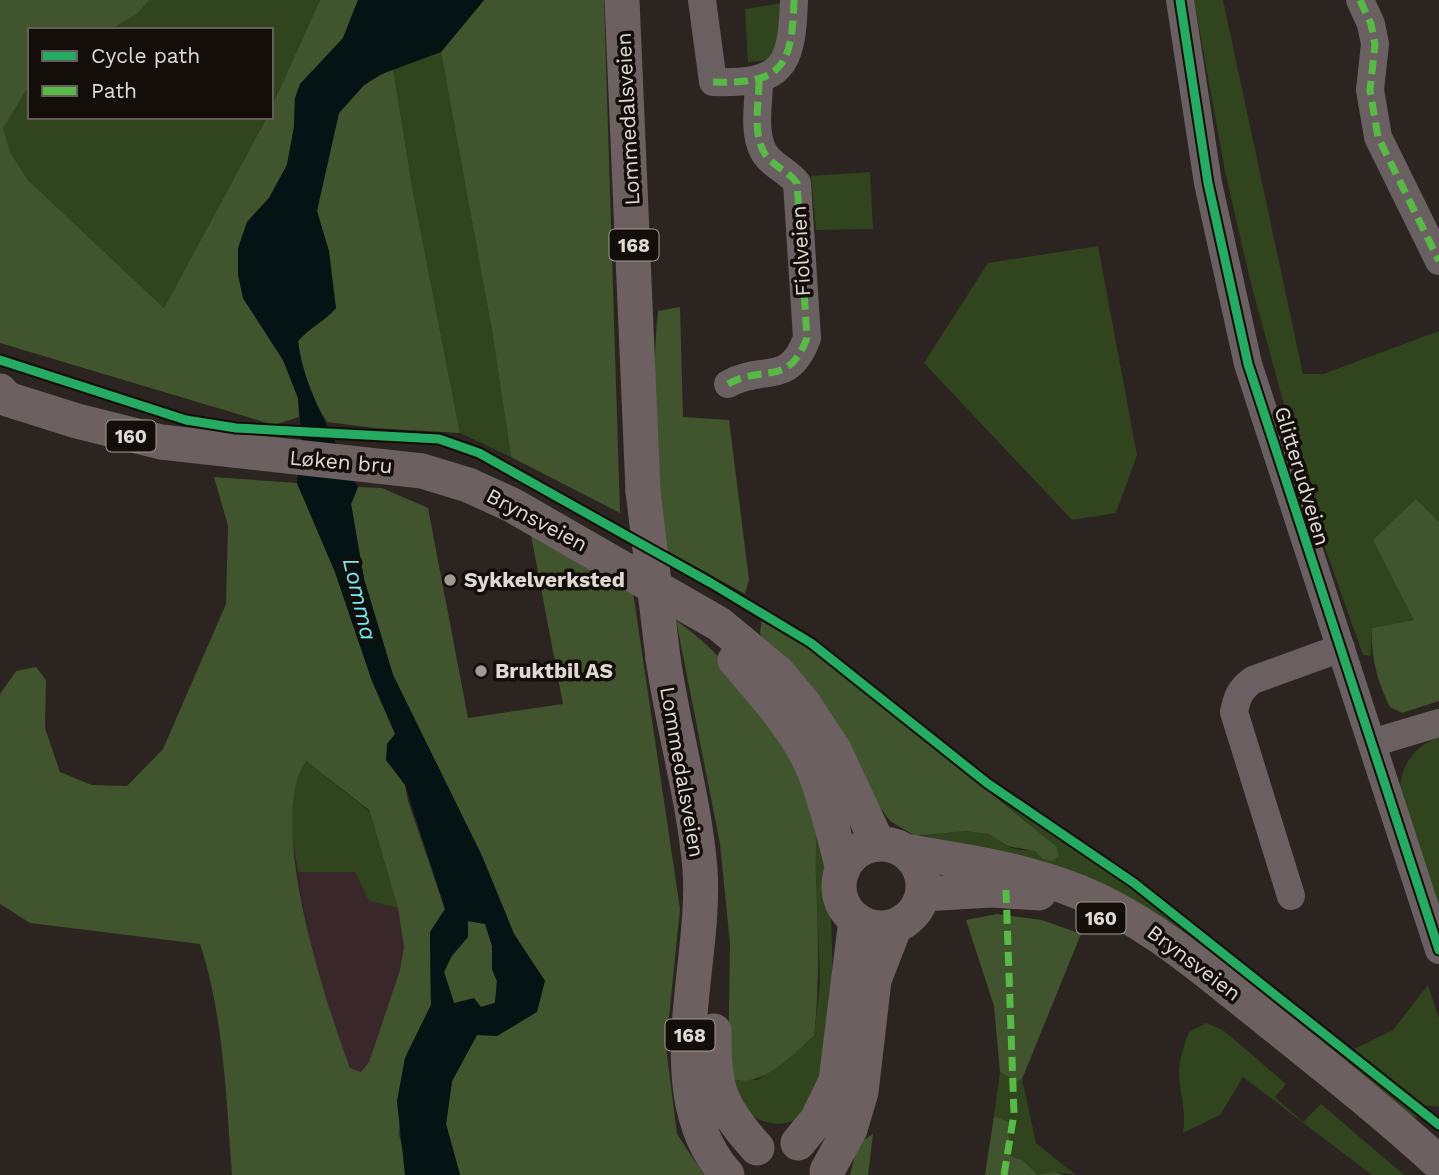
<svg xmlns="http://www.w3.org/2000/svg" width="1439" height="1175" font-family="'Work Sans',sans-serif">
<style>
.industrial{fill:#39272a}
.green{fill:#30441d}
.forest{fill:#40542d;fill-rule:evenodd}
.water{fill:#041314;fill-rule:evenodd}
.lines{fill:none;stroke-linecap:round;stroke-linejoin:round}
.minor{stroke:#6a6061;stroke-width:28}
.major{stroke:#6c6061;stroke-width:35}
.major-bridge{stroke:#6c6061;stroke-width:35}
.quiet{stroke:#58b947;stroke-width:7;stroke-dasharray:14 7;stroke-linecap:butt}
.cycleway-casing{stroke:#130e0a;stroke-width:13}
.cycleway{stroke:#26ab63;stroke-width:9}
.poi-dot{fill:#a19994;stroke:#130e0a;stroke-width:2.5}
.labels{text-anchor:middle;stroke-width:7;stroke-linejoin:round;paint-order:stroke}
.shield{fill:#130e0a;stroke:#a29b97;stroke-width:2}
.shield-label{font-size:19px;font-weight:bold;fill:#e0d8d3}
.street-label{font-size:21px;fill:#e0d8d3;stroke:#130e0a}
.poi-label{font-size:21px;font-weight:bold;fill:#e0d8d3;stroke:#130e0a;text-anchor:start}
.water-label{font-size:23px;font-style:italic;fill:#75e8f2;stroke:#130e0a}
</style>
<rect width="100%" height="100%" fill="#2b2420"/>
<path class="industrial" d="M298,872H356L369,901L398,908L404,947L400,970L369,1062L361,1072L350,1068L334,1026L310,944Z"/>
<path class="green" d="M150,0H320L271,108V30H110L137,14Z
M1194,0H1223L1303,374H1323L1439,331V522L1415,499L1410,608L1414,620L1372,628L1371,656L1363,655L1317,525L1250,280L1225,171Z
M782,3L784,15L773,60L748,62L745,9Z
M441,52L492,331L511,457L460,433L413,192L393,68Z
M30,84V117H267L164,308L28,180L10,152L2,128Z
M870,172L873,229L816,230L811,176Z
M1098,246L1137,455L1116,513L1072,520L924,363L988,263Z
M1439,737V905L1400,789C1401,764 1415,746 1439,737Z
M791,759C799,774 810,790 815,806C830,862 834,944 832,1002C831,1028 822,1091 806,1110C790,1131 762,1126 745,1110C737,1102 733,1086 728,1077L758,1080L814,1036L820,983L814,821Z
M306,761L369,811L398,908L369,901L355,872H298C292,835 283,793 306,761Z
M988,790L1135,888L1418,1117L1409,1119L1141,911L915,836C938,836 965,827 988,834C995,836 1000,843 1006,846C1023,853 1040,850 1056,846Z
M1428,985L1439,1018V1107L1424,1105L1354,1049L1393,1030Z
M1206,1023L1223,1030L1286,1084L1275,1097L1303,1122L1321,1104L1404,1175H1372L1243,1077L1220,1115L1183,1133C1187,1111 1179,1092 1179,1071C1180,1057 1184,1045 1189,1032Z
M1000,1072L1017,1082L1022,1079L1036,1143L1076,1175L1054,1172L1038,1175L1024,1160L1010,1156L1009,1122L994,1116Z"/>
<path class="forest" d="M0,0H150L137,14L110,30H30V84L3,128L10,152L28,180L164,308L267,117H271V108L320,0H358L343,38L295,98L294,127L287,165L269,198L247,222L243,298L283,360L298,398L299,417L274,425L0,343Z
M484,0H604L620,513L511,457L492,331L441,52Z
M393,68L413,192L460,433L374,428L327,422C312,398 301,369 298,341C309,328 325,321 336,308L317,211L326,162L339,113L364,85Z
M680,307L683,417L729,420L749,580L745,594L664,549C657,469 650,390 658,311Z
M214,477L297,483L335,572L372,681L396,734L408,801L445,909L430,933L431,1005L405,1058L399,1134L406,1163L405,1175H232C226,1099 224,1016 200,944L30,923L0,904V694L16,671L36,667L46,680L45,728L60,772L92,785L127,786L163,749L226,604L228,526ZM306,761L369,810L398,908L404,947L400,970L369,1062L361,1072L350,1068C326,1004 265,819 306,761Z
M358,487L382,488L428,508L468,718L563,704L530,530L632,585L680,909L666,1047L677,1134L704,1175H460L446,1124L452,1081L477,1035L545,981L514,934L482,856L393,675L364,579L351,504Z
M1416,499L1439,522V701L1402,713L1390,707C1377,681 1371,657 1372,628L1414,620L1373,540Z
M762,617L827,660L1056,846L1059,856L1052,861L1043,859L1035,851L1007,846L989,834L966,831L915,836L890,821L769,655L760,633Z
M676,620C740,666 792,742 813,818C818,836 815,858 816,877C818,930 820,982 814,1036C791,1055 760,1092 728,1077L730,943L720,844Z
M997,914L1042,920L1081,934L1022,1079L1017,1082L1000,1072L994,1006L966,920Z
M467,921L485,923L492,946V969L497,981L495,1003L481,1007L454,1003L444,972C453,952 461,943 467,921Z
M994,1116L1009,1122L1010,1156L1023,1160L1038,1175L1054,1172L1064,1175H985Z
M873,1134L868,1175H850L858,1144Z"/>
<path class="water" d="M358,0H484L441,52L379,75L364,85L339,113L317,211L329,251L336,308C325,321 309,328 298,341C304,392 336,440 358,487L351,504L364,579L393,675L482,856L514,934L545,981L537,1012L497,1036L477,1035L452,1081L446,1124L460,1175H405L397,1101L405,1058L431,1005L430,932L445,909L405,785L386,760L387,744L395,734L372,681L335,572L297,483L302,439L298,398L283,360L243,298L238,275V248L247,222L269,198L287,165L294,127L295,98L300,84L343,38ZM468,921L485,924L492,946V969L497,981L495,1003L481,1007L474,998L454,1003L444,972L451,957L468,937Z"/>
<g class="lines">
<path class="minor" d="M702,0L713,82C782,84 792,68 794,0
M1180,0L1208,183L1248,364L1439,950
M1360,0L1371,24L1375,44L1370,90L1378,137L1439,261
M728,384C765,364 789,387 807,338L797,183C789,172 777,168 768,158C751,139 759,104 759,81
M1372,743L1439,723
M1291,896L1234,712C1237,697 1240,689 1253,680L1341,648"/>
<path class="major" d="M622,0L643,491
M0,391L7,399L77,421L161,442L422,471L468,485L512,505L719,624L778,673L803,703L834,750L878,844
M663,658C673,728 694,798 700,869C707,965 655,1094 727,1175
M735,660C764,694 796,728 814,770C827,802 834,836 843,869
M839 886a42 42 0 1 1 84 0a42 42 0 1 1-84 0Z
M904,851C964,861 1022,869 1079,892C1148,920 1202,968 1259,1013C1320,1062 1381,1110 1439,1163
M923,894L991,890L1039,893
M714,1031C713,1087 719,1106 757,1148
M798,1143L817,1120L836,1081L856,920
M827,1171L850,1129L861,1092L874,980L895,926"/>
<path class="major-bridge" d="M643,491L663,658"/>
<path class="quiet" d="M1360,0L1371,24L1375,44L1370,90L1378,137L1439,261
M713,82C782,84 792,68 794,0
M728,384C765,364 789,387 807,338L797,183C789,172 777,168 768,158C751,139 759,104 759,81
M1004,1175L1014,1114L1006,890"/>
<g class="cycleway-casing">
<path id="cycleway" d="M1180,0L1208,183L1248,364L1439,950
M0,360L186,420L236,428L439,439L479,453L711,583L811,643L987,783L1134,883L1439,1125"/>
</g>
<use href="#cycleway" class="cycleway"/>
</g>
<g class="poi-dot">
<circle cx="450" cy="580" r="7"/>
<circle cx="481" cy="671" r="7"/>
</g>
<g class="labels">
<g class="shield">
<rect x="609.5" y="229.5" width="49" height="31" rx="5"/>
<rect x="106.5" y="420.5" width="49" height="31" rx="5"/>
<rect x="1076.5" y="902.5" width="49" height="31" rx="5"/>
<rect x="665.5" y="1019.5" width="49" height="31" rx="5"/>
</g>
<g class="shield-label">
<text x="634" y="252">168</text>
<text x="131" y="443">160</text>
<text x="1101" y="925">160</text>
<text x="690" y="1042">168</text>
</g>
<g class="street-label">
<text transform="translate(628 119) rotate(-93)" y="7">Lommedalsveien</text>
<text transform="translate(801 251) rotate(-93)" y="7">Fiolveien</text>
<text transform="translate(341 462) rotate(5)" y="7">Løken bru</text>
<text transform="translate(1302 476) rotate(73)" y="7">Glitterudveien</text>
<text transform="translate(537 520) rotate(28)" y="7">Brynsveien</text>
<text transform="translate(682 772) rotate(80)" y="7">Lommedalsveien</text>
<text transform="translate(1194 963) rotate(37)" y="7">Brynsveien</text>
</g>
<g class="poi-label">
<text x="464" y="587">Sykkelverksted</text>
<text x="495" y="678">Bruktbil AS</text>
</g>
<g class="water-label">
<text transform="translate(360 599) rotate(77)" y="8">Lomma</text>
</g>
</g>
<rect x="28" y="28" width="245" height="91" fill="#130e0a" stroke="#655f5a" stroke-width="2"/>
<rect x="42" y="51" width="35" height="10" fill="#26ab63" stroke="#655f5a" stroke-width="2"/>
<text x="91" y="63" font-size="21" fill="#e0d8d3">Cycle path</text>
<rect x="42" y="86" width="35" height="10" fill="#58b947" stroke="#655f5a" stroke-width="2"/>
<text x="91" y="98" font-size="21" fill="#e0d8d3">Path</text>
</svg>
